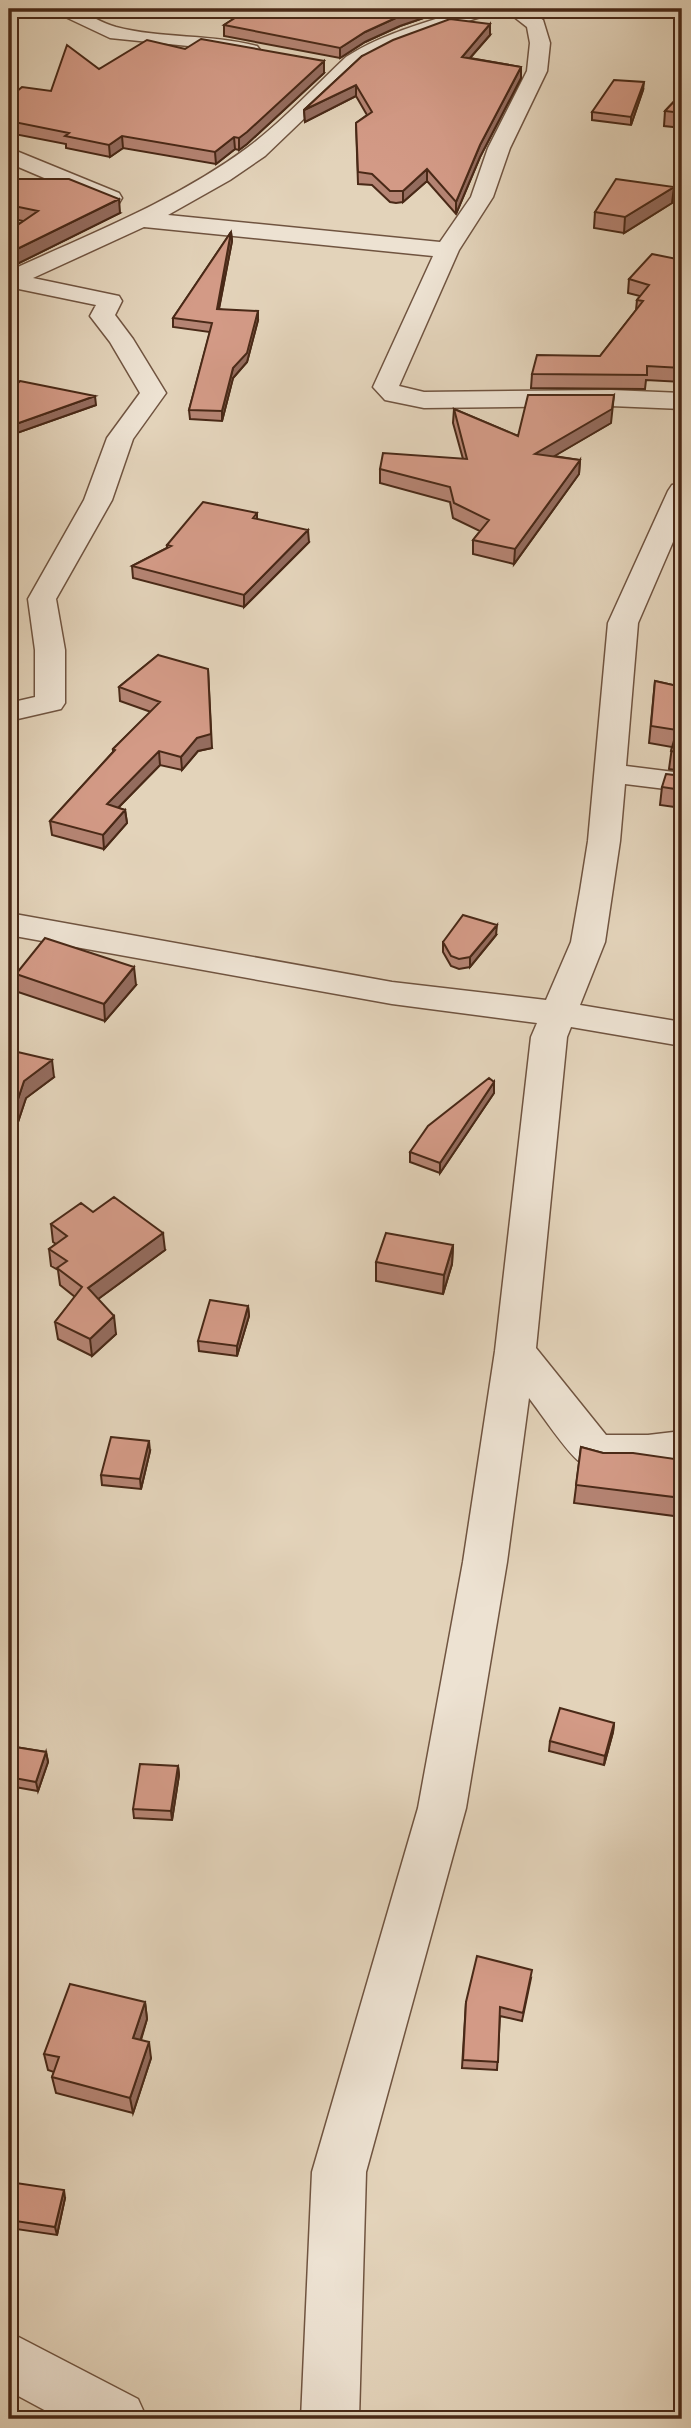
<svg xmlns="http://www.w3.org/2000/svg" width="691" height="2428" viewBox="0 0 691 2428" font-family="'IM FELL English',serif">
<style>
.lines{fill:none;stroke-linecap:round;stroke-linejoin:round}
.minor-casing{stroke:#705440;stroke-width:3}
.minor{fill:#ede2d2;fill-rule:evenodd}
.wall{fill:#b58473;stroke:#492917;stroke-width:2}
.shaded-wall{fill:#946c5e;stroke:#492917;stroke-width:2}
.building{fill:#d39a86;stroke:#492917;stroke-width:2}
</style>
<rect width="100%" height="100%" fill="#e3d3ba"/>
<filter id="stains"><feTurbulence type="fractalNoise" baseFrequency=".00286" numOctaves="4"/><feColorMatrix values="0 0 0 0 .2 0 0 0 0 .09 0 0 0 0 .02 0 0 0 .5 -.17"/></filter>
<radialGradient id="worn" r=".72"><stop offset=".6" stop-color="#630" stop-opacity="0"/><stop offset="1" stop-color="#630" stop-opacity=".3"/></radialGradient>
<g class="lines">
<defs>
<path id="minor" d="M54,9c34,-2 34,10 62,18 46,12 95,7 141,19l3,4 -3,4 -7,2 -32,-7 -108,-11 -53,-25z
M467,9h29l-3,4c-46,15 -92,26 -133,52l-95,91 -35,24 -62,35 272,27 31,-45 17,-49 39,-77 3,-28 -3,-16 -23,-18h23l16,11 7,23 -3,28 -37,77 -17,49 -34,53 -60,136 25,6 187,-2 71,3v16l-71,-3 -187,2 -39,-8 -12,-13 60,-131 -289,-29 -111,51 86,18 3,5 -7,14 18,24 33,54 -33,46 -21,61 -56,99 9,51v53l-4,6 -52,12v-18l26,-6v-47l-7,-51 56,-99 23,-62 33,-45 -30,-51 -20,-26 6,-11 -87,-18v-16c81,-37 166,-70 238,-123 35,-26 67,-61 99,-91 38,-24 79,-34 121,-48z
M9,148l110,45 3,5 -3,5h-16l-94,-40z
M682,483v38l-44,102 -12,143 56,7v18l-57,-7 -5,57 -15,101 -25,63 102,17v24l-111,-19 -4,10 -31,311 70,87h42l34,-4v34c-22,2 -84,11 -102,-3 -13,-9 -40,-50 -51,-64l-22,164 -41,246 -100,364 -7,247h-58l11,-247 106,-364 45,-246 32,-211 36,-314 6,-14 -145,-19 -383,-69v-22l383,69 154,18 25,-58 9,-51 8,-50 20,-218 60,-132 4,-6z
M9,2332l129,67 9,20h-86l-52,-28z"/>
</defs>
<!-- minor casing -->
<use href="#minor" class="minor-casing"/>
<!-- minor -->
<use href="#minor" class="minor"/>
</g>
<!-- wall -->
<path class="wall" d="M249,9h210l-21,4 -38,13 -35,16 -25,16 -116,-22v-11z
M490,35l-20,23 51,9v11l-41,79 -24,57 -29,-33 -24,21 -7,1 -6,-1 -18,-17 -14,-1 -2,-61 11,-8 -11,-19 -51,26 -1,-12 58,-54z
M185,49l139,24 -77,71 -8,6 -4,-1 -19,15 -93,-16 -13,9 -44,-9v-4l-57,-11v-35l42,-7 48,-22z
M643,90l-12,35 -39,-5v-8z
M682,93v35l-18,-2 1,-15z
M9,179l111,34 -111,55v-37l14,-10 -14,-3z
M674,187l-2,16 -48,30 -30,-5 1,-16z
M231,232l1,9 -13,68 39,11 -11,42 -14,16 -11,43 -32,-2 -1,-9 21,-78 -37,-5v-9z
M682,260v122l-36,-2 -1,9 -114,-1 1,-14 68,-18 36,-46 1,-10 3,-4 -12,-3 1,-14z
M9,392l87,13 -79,28 -8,-4z
M454,409l64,27 93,-13 -57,33 26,4 -1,14 -65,90 -41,-10v-14l7,-9 -27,-13 -3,-16 -70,-19v-14l83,-10 -10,-36z
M257,513v6l52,23 -65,65 -111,-29 -1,-12 35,-18v-3z
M158,655l54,93 -14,3 -16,19 -22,-5 -42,43 7,2 2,13 -23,26 -52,-14 -2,-14 63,-69v-3l38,-37 -31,-11 -1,-14z
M655,681l27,6v84l-13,-2 3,-22 -23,-4z
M682,776v32l-22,-3 2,-18z
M496,935l-26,32 -11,2 -8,-3 -8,-14v-10z
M16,974l120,11 -31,36 -87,-29z
M9,1050l45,27 -28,21 -8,24 -9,-10z
M494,1082v11l-54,80 -30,-11v-10z
M93,1212l72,38 -67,49 18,35 -24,22 -34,-17 -3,-17 20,-25 -15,-12 -2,-15 -7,-4 -2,-17 7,-5 -3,-2 -2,-18z
M453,1245l-1,19 -9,30 -67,-13v-19z
M248,1306l1,10 -12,40 -38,-5 -1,-10z
M581,1447l22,6 79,7v57l-108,-14z
M150,1451l-9,38 -39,-4 -1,-10z
M614,1723l-1,9 -9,33 -55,-14 1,-10z
M9,1746l37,6 2,10 -10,29 -29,-5z
M178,1766l1,9 -7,45 -38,-2 -1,-9z
M531,1978l-9,43 -22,-5 -3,54 -35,-2 4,-66z
M145,2002l2,17 -6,21 10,18 -18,55 -77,-20 -4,-16 2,-5 -6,-2 -4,-16z
M9,2182l56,16 -8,37 -48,-7z"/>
<!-- shaded-wall -->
<path class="shaded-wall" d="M421,9h38l-21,4 -38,13 -35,16 -25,16v-10l25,-16 35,-16z
M490,24v11l-28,32v-10z
M324,61v12l-77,71 -8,6v-12z
M521,67v11l-41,79 -24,57v-12l24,-57z
M644,82l-1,8 -12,35v-8z
M356,85v11l-51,26 -1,-12z
M122,136l1,12 -13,9 -1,-12z
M234,137l1,12 -19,15 -1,-12z
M427,169v12l-24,21v-11z
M674,187l-2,16 -48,30 1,-16z
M119,199l1,14 -111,55v-15z
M231,232l1,9 -15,77v-9z
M258,311v9l-11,42 -14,16 -11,43v-10l11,-43z
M614,395l-3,28 -77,45 1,-14z
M95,396l1,9 -79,28 -1,-9z
M580,460l-1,14 -65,90 1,-15z
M308,530l1,12 -65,65v-12z
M208,669l4,79 -14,3 -16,19 -1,-13z
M159,751l1,14 -52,53 -1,-14z
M125,810l2,13 -23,26 -1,-14z
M497,925l-1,10 -26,32v-10z
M134,967l2,18 -31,36 -1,-17z
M52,1060l2,17 -28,21 -8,24 -2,-17 8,-24z
M494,1082v11l-54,80v-10z
M163,1233l2,17 -75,55 -2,-17z
M453,1245l-1,19 -9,30 1,-19z
M248,1306l1,10 -12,40v-10z
M114,1316l2,18 -24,22 -2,-17z
M13,1330l1,10 -5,3v-11z
M149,1441l1,10 -9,38 -1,-10z
M614,1723l-1,9 -9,33 1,-9z
M46,1752l2,10 -10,29 -2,-9z
M178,1766l1,9 -7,45 -1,-9z
M145,2002l2,17 -11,35 -3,-16z
M149,2042l2,16 -18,55 -3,-15z
M64,2190l1,8 -8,37 -2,-8z"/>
<!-- building -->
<path class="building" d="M249,9h172l-21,7 -35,16 -25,16 -116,-23z
M450,19l40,5 -28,33 59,10 -41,78 -24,57 -29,-33 -24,22h-13l-18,-17 -14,-2 -2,-49 16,-11 -16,-27 -52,25 58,-54 31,-16z
M201,39l123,22 -77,71 -8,6 -5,-1 -19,15 -93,-16 -13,9 -44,-9 4,-3 -60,-12v-23l13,-11 29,4 16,-46 32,24 48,-29 38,9z
M614,80l30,2 -13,35 -39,-5z
M682,93v20l-17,-2z
M9,179h60l50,20 -110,54v-22l29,-20 -29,-6z
M616,179l58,8 -49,30 -30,-5z
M231,232l-14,77 41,2 -11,42 -14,15 -11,43 -33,-1 23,-87 -39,-5z
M652,254l30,6v108l-35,-2v9l-115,-1 5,-19 63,1 43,-55 -6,-1 12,-15 -20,-6z
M20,381l75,15 -79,28 -7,-4v-28z
M528,395h86l-2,14 -77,45 45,6 -65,89 -42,-9 16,-20 -35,-17 -4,-16 -70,-18 3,-16 84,6 -13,-50 64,27z
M203,502l54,11 -4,5 55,12 -64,65 -112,-29 39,-20 -4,-1z
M158,655l50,14 3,65 -14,4 -16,19 -22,-6 -52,53 18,6 -22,25 -53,-14 65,-71 -2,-1 47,-47 -41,-15z
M655,681l27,6v66l-11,-2 6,-21 -26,-4z
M666,774l16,2v14l-20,-3z
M463,915l34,10 -27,32 -11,2 -8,-3 -8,-14z
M45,938l89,29 -30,37 -88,-30z
M9,1050l43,10 -28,21 -8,24 -7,-8z
M489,1078l5,4 -54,81 -30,-11 18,-26z
M114,1197l49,36 -75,55 26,28 -24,23 -35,-17 27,-35 -25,-19 10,-7 -18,-12 18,-13 -16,-12 30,-21 12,9z
M386,1233l67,12 -9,30 -68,-13z
M210,1300l38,6 -11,40 -39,-5z
M111,1437l38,4 -9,38 -39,-4z
M581,1447l22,6h30l49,7v38l-106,-13z
M560,1708l54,15 -9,33 -55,-15z
M9,1746l37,6 -10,30 -27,-5z
M140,1764l38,2 -7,45 -38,-2z
M477,1956l55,14 -9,43 -23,-6 -2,55 -35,-2 3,-58z
M70,1984l75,18 -12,36 16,4 -19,56 -78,-21 7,-20 -15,-3z
M9,2182l55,8 -9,37 -46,-7z"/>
<!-- margin -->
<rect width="691" height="2428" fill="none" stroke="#e3d3ba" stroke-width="35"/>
<rect x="10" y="10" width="670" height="2407" fill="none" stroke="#492917" stroke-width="3.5"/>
<rect x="18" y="18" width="656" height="2393" fill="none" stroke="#492917" stroke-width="2"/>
<rect width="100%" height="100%" filter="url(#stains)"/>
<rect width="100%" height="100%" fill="url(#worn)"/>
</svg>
